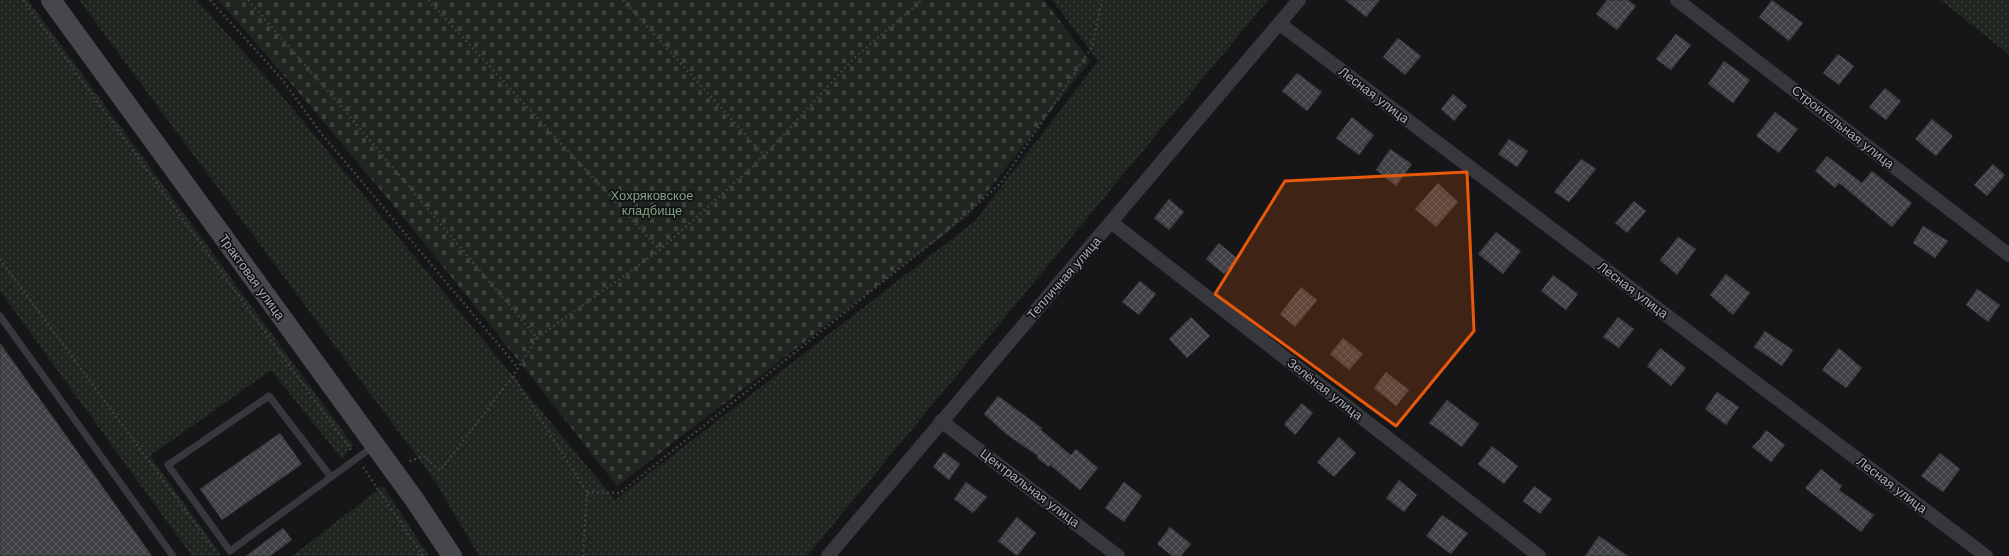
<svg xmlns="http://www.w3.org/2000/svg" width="2009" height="556" viewBox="0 0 2009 556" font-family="'Work Sans',sans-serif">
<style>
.grass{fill:url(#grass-dots)}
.cemetery{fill:url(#cemetery-stones)}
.building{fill:url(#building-cross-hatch);stroke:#303034}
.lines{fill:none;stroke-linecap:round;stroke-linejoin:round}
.path{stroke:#3d3f44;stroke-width:2.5;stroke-dasharray:2 3;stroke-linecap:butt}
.lane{stroke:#37383d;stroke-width:7}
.street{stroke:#37383d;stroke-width:14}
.secondary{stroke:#45474d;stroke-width:20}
.marked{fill:#e8590c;fill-opacity:0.2;stroke:#e8590c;stroke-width:3;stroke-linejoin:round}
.labels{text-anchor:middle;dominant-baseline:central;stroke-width:3.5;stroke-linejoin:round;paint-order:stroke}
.street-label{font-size:13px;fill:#a8adb8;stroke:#111113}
.park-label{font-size:13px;fill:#7fa381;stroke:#111113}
</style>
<defs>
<pattern id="grass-dots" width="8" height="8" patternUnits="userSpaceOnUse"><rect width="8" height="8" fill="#1e261f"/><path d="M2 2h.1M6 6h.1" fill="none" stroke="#3c433d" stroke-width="1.8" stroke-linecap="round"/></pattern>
<pattern id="cemetery-stones" width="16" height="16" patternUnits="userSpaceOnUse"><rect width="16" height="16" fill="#1e261f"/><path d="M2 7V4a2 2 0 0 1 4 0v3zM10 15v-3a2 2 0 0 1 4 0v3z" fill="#3c433d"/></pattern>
<pattern id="building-cross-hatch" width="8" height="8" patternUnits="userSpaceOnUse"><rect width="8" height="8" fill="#404145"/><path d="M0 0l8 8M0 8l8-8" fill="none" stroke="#595a5e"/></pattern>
</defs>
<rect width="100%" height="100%" fill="#161618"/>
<!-- grass -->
<path class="grass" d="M0,0h28l325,445 -11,14 -71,-89 -121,86 72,100h-30l-192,-265z
M79,0h118l76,85 342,415 360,-279 123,-160 -46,-61h216l-461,556h-328l-44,-75z
M1941,0h68v55z
M383,486l46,70h-137z"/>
<!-- cemetery -->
<path class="cemetery" d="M218,0h826l46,61 -122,155 -351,270c-129,-165 -260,-330 -399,-486z"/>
<!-- building -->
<path class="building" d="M1345,0h35l-14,17z
M1607,0h21l8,6 -19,24 -21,-16z
M1772,0l31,23 -14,18 -30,-24z
M1676,34l15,11 -20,25 -15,-11z
M1398,38l23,18 -16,19 -22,-18z
M1838,54l16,12 -15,19 -16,-12z
M1724,61l26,19 -17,23 -25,-19z
M1297,73l25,19 -15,19 -25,-20z
M1885,88l16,13 -15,19 -17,-13z
M1453,94l14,12 -13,15 -13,-12z
M1775,112l23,17 -19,24 -23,-17z
M1352,117l22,18 -15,20 -23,-17z
M1932,119l21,17 -17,20 -21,-17z
M1509,139l19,12 -11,16 -19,-13z
M1390,149l22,15 -16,22 -20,-16z
M1827,156l35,27 10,-12 40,32 -20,24 -53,-44 -4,5 -20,-17z
M1581,159l15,10 -27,33 -15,-10z
M1993,164l12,11 -18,21 -13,-11z
M1438,183l20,19 -22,25 -21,-18z
M1169,199l15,13 -15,18 -15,-12z
M1634,201l12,10 -19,22 -12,-10z
M1923,226l25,15 -13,17 -22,-15z
M1496,232l25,19 -18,23 -25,-20z
M1678,237l18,12 -19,26 -17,-15z
M1219,243l19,16 -14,15 -18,-15z
M1726,274l24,19 -17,22 -23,-20z
M1553,275l25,19 -12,16 -25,-19z
M1140,281l16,13 -17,21 -17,-13z
M1301,287l16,13 -22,27 -15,-13z
M1977,289l23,16 -12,17 -22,-17z
M1191,317l19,19 -23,22 -18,-19z
M1618,317l16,12 -15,19 -16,-11z
M1765,331l28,19 -11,16 -28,-19z
M1343,338l20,16 -14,16 -19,-16z
M0,343l152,213h-152z
M1660,348l26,20 -15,18 -24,-20z
M1839,348l23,20 -16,20 -24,-18z
M1386,372l23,18 -13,16 -22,-18z
M1717,392l22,15 -13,18 -21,-16z
M998,396l44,32 -1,2 30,25 5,-6 22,19 -18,22 -30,-25 -1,2 -12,-9 1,-2 -32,-22 -22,-20z
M1447,400l32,24 -17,23 -33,-24z
M1302,403l11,10 -18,22 -11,-11z
M1766,430l19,15 -14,17 -19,-15 8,-8z
M280,433l22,31 -80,56 -22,-31z
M1339,437l17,16 -22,24 -17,-15z
M1492,446l26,20 -14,18 -26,-20z
M944,452l16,12 -11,16 -16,-13z
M1940,453l20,16 -17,23 -22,-16z
M1821,469l21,17 -3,4 35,25 -13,17 -56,-44z
M1399,480l18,15 -13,17 -18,-14z
M966,482l21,15 -14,16 -19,-14z
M1124,482l18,14 -18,26 -19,-14z
M1534,486l18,13 -12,15 -17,-13z
M1442,515l26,18 -17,21 -25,-18z
M1017,517l19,16 -19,23 -19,-15z
M1170,527l21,17 -10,12h-9l-15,-12z
M283,528l9,12 -22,16h-24z
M1599,536l29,20h-43z"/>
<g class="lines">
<!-- path -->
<path class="path" d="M23,0l328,450
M210,0l71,78 40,55 197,235
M248,0l92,105 197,233 -24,38 -73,95 -16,-15 -17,6
M428,0l232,250
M623,0l141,155
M0,259l216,293
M537,338l123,-88 104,-94 89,-97 69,-59
M513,376l74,116 -4,64
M363,467l60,89
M587,492l33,1 326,-262 55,-48 91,-136 10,-47"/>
<!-- lane -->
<path class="lane" d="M0,316l173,240
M331,477l-62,-81 -101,69 62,86 145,-106"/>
<!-- street -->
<path class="street" d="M1677,0l332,255
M1280,24l706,532
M1111,222l428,334
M941,421l177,135
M828,556l471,-556"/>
<!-- secondary -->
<path class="secondary" d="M51,0l363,499 38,57"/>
</g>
<!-- marked area -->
<path class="marked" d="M1467,172l7,159 -78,95 -181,-132 70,-113z"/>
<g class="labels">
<!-- street labels -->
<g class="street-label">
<text transform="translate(1374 95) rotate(37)">Лесная улица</text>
<text transform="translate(1843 127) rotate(38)">Строительная улица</text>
<text transform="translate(252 277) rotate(54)">Трактовая улица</text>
<text transform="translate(1064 278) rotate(-49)">Тепличная улица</text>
<text transform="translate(1633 290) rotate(37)">Лесная улица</text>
<text transform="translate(1325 389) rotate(38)">Зелёная улица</text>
<text transform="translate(1892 485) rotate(37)">Лесная улица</text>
<text transform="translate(1030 488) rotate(37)">Центральная улица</text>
</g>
<!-- park labels -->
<g class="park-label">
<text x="652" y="195">Хохряковское<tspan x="652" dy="15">кладбище</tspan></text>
</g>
</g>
</svg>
